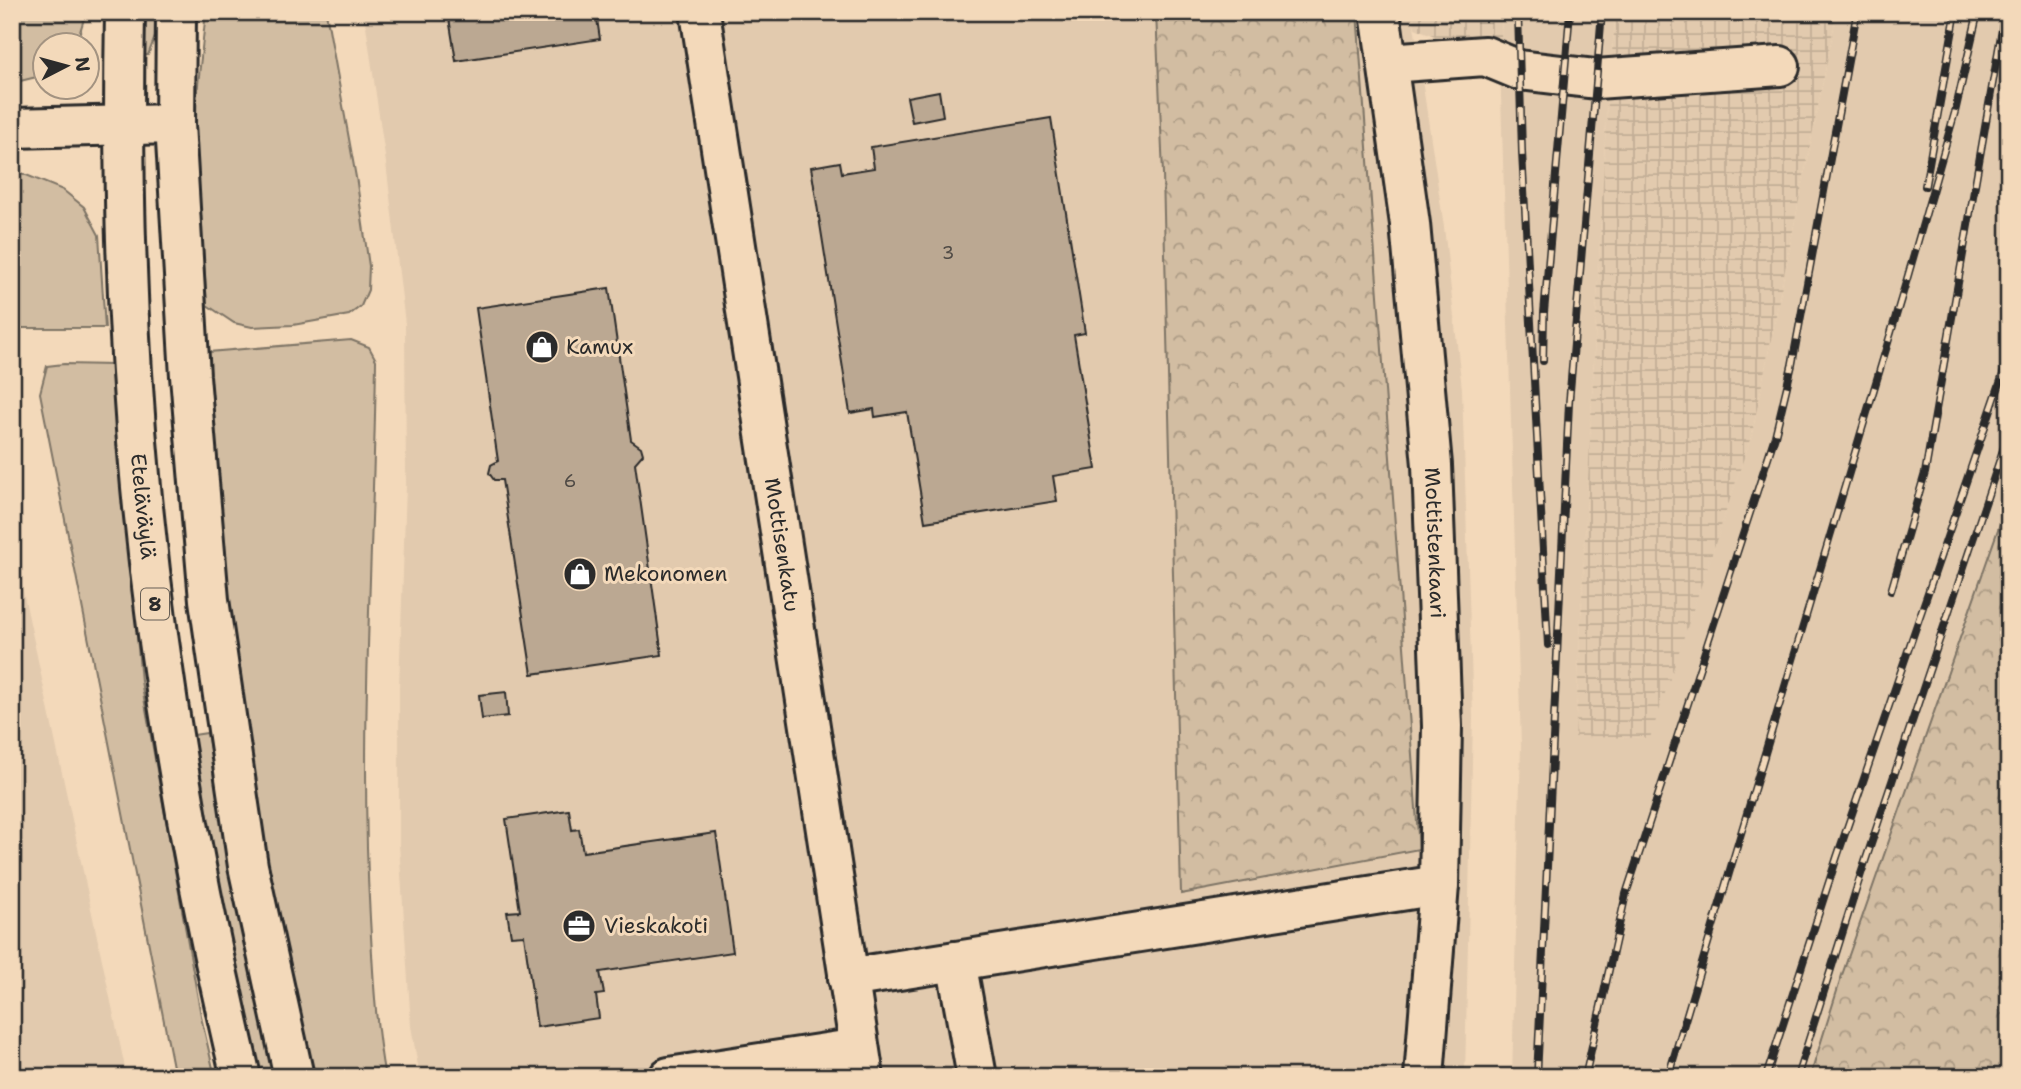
<svg xmlns="http://www.w3.org/2000/svg" width="2021" height="1089" viewBox="0 0 2021 1089" font-family="'Shantell Sans',sans-serif">
<style>
.built{fill:#e2caae}
.industrial{fill:url(#industrial-grid)}
.grass{fill:#d2bda2;stroke:#7e7466;stroke-width:2}
.forest{fill:url(#forest-crowns);stroke:#7e7466;stroke-width:2}
.building{fill:#bba892;stroke:#2b2b2b;stroke-width:2}
.lines{fill:none;stroke-linecap:round;stroke-linejoin:round}
.minor-casing{stroke:#2b2b2b;stroke-width:44}
.highway-casing{stroke:#2b2b2b;stroke-width:44}
.minor{stroke:#f3d9ba;stroke-width:38}
.highway{stroke:#f3d9ba;stroke-width:38}
.rail-casing{stroke:#2b2b2b;stroke-width:8}
.rail{stroke:#f3d9ba;stroke-width:5;stroke-dasharray:16;stroke-linecap:butt}
.labels{text-anchor:middle;dominant-baseline:central;stroke-width:6;stroke-linejoin:round;paint-order:stroke}
.number-label{font-size:18px;fill:#4f4a45}
.shield{fill:#f3d9ba;stroke:#675f56;stroke-width:2}
.shield-label{font-size:19px;font-weight:bold;fill:#2b2b2b}
.poi-label{font-size:21px;fill:#2b2b2b;stroke:#f3d9ba;text-anchor:start}
.street-label{font-size:21px;fill:#2b2b2b;stroke:#f3d9ba}
</style>
<defs>
<pattern id="industrial-grid" width="8" height="8" patternUnits="userSpaceOnUse" patternTransform="scale(1.75)"><rect width="8" height="8" fill="#e2caae"/><path d="M0 4h8M4 0v8" fill="none" stroke="#c2ae96"/></pattern>
<pattern id="forest-crowns" width="20" height="18" patternUnits="userSpaceOnUse" patternTransform="scale(1.75)"><rect width="20" height="18" fill="#d2bda2"/><path d="M2 6a3 3 0 1 1 6 0M12 15a3 3 0 1 1 6 0" fill="none" stroke="#ab9a84"/></pattern>
</defs>
<rect width="100%" height="100%" fill="#f3d9ba"/>
<filter id="ink" filterUnits="userSpaceOnUse"><feTurbulence type="fractalNoise" baseFrequency=".0143" numOctaves="2"/><feDisplacementMap in="SourceGraphic" scale="14" xChannelSelector="R" yChannelSelector="G"/><feConvolveMatrix kernelMatrix="1 2 1 2 8 2 1 2 1" color-interpolation-filters="sRGB"/></filter>
<g filter="url(#ink)">
<!-- built -->
<path class="built" d="M364,12h1048l32,215 18,162 11,328 -8,360h-1045l-9,-51 -12,-182v-156l7,-203 -1,-161 -19,-161z
M1502,12h114l-9,89 -32,635 74,2 103,-304 85,-422h172v486l-167,477 -32,102h-298l9,-331 -21,-683z
M12,540l15,69 100,468h-115z"/>
<!-- industrial -->
<path class="industrial" d="M1412,12h90l-2,51 -85,-35z
M1616,12h221l-85,422 -102,304 -75,-1 32,-636z"/>
<!-- grass -->
<path class="grass" d="M12,12h74l-10,33 -30,1 -1,29 -33,8z
M141,12h18l-1,17 -10,26 -4,1 -2,-2z
M206,12h120l31,171 12,83 -1,24 -7,16 -12,9 -56,10 -41,2 -18,-4 -27,-18 -13,-184z
M12,172h7l44,18 21,17 15,28 6,93h-93z
M351,340l18,7 7,13c-2,186 -17,372 -6,558 3,53 5,106 15,159h-71l-51,-239 -31,-216 -21,-204 -2,-66z
M64,364l49,1 28,316 61,340 13,56h-40l-135,-684 7,-27z
M207,733l26,140 45,204h-23l-68,-341z"/>
<!-- forest -->
<path class="forest" d="M1156,12h201l62,837 -238,45 -18,-720z
M2009,498v579h-199l32,-102z"/>
<!-- building -->
<path class="building" d="M448,12h148l4,27 -144,22z
M939,91l4,25 -31,6 -5,-25z
M1051,118l34,215 -11,2 22,134 -43,7 4,25 -132,21 -18,-110 -32,5 -1,-8 -24,4 -39,-246 29,-5 2,11 32,-5 -3,-21z
M609,288l22,152 10,7 2,7 -8,9 27,192 -130,19 -30,-194h-8l-5,-7 2,-8 7,-4 -22,-153z
M506,692l2,24 -26,3 -3,-24z
M569,810l3,20 7,-1 4,23 133,-19 17,119 -133,20 4,22 -8,1 3,23 -62,9 -13,-92 -13,1 -4,-24 13,-1 -14,-92z"/>
<g class="lines">
<defs>
<g id="minor">
<path id="s1" d="M700,12l164,1065"/>
<path id="s2" d="M1380,12l30,212 22,241 10,261 -3,159 -15,192"/>
<path d="M1388,63l97,-7 34,14 77,9 184,-13"/>
<path d="M12,128l163,-4"/>
<path d="M956,961l21,116"/>
<path d="M848,978l591,-93"/>
<path d="M669,1077l190,-29"/>
</g>
<g id="highway">
<path id="s3" d="M125,12c-3,158 1,318 16,475 19,198 54,396 100,590"/>
<path d="M176,12l-1,112 15,252 19,224 39,266 46,211"/>
</g>
</defs>
<!-- minor casing -->
<use href="#minor" class="minor-casing"/>
<!-- highway casing -->
<use href="#highway" class="highway-casing"/>
<!-- minor -->
<use href="#minor" class="minor"/>
<!-- highway -->
<use href="#highway" class="highway"/>
<defs>
<path id="rail" d="M1518,12l4,140 26,493
M1925,186l31,-174
M1543,361l1,-48 26,-301
M1891,591l34,-118 80,-461
M1537,1077l32,-674 33,-391
M1585,1077l41,-183 149,-458 17,-71 65,-353
M1668,1077l239,-798 48,-167 23,-100
M1766,1077l71,-220 172,-500
M1797,1077l64,-203 148,-442"/>
</defs>
<!-- rail casing -->
<use href="#rail" class="rail-casing"/>
<!-- rail -->
<use href="#rail" class="rail"/>
</g>
</g>
<!-- icons -->
<defs>
<symbol id="shop-disc" viewBox="-11 -11 22 22"><circle r="9.5" fill="#2b2b2b" stroke="#f3d9ba"/><path d="M-5-2.5h2.3a2.7 3.5 0 0 1 5.4 0H5L5.5 6h-11ZM-1.5-2.5h3a1.5 2.3 0 0 0-3 0Z" fill="#fff"/></symbol>
<symbol id="office-disc" viewBox="-11 -11 22 22"><circle r="9.5" fill="#2b2b2b" stroke="#f3d9ba"/><path d="M-6-3h4V-5.5h4V-3h4V5H-6ZM-1-4.5V-3h2v-1.5ZM-6 0V1H6V0Z" fill="#fff"/></symbol>
</defs>
<g fill-rule="evenodd">
<use href="#shop-disc" x="523" y="328" width="38" height="38"/>
<use href="#shop-disc" x="561" y="555" width="38" height="38"/>
<use href="#office-disc" x="560" y="907" width="38" height="38"/>
</g>
<g class="labels">
<!-- number labels -->
<g class="number-label">
<text x="948" y="253">3</text>
<text x="570" y="481">6</text>
</g>
<!-- shield labels -->
<rect class="shield" x="141" y="588.5" width="28" height="31" rx="5"/>
<g class="shield-label">
<text x="155" y="604">8</text>
</g>
<!-- poi labels -->
<g class="poi-label">
<text x="566" y="347">Kamux</text>
<text x="604" y="574">Mekonomen</text>
<text x="604" y="926">Vieskakoti</text>
</g>
<!-- street labels -->
<g class="street-label">
<text stroke="none"><textPath href="#s3" startOffset="495">Eteläväylä</textPath></text>
<text stroke="none"><textPath href="#s2" startOffset="534">Mottistenkaari</textPath></text>
<text stroke="none"><textPath href="#s1" startOffset="539">Mottisenkatu</textPath></text>
</g>
</g>
<!-- margin -->
<rect width="2021" height="1089" fill="none" stroke="#f3d9ba" stroke-width="42"/>
<rect x="21" y="21" width="1979" height="1047" fill="none" stroke="#2b2b2b" stroke-width="2.5" filter="url(#ink)"/>
<!-- north arrow -->
<g transform="translate(66 66) rotate(84)"><circle r="33" fill="#f3d9ba" stroke="#a39381" stroke-width="2"/>
<path d="M0-5L12 26L0 18L-12 26Z" fill="#2b2b2b"/>
<text y="-10" font-size="19" font-weight="bold" text-anchor="middle" fill="#2b2b2b">N</text>
</g>
</svg>
